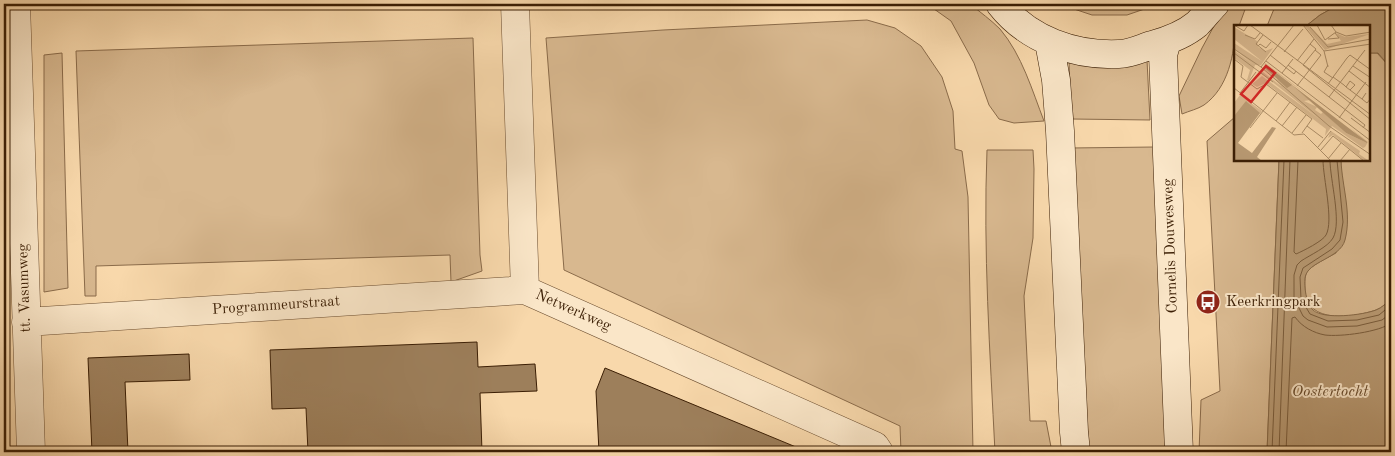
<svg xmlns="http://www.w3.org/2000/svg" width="1395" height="456" viewBox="0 0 1395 456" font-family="'Old Standard TT',serif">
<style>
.green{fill:#d8b88f;stroke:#8a6b4a}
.water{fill:#b89972;stroke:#866846}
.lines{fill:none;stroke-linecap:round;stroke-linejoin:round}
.shore{stroke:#7a5c3b;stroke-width:1}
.building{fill:#9d7f5b;stroke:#3b1e04}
.street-casing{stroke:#6a4c2e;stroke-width:29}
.secondary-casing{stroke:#3b1e04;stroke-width:29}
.street{stroke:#fae6c8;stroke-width:28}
.secondary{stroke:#fae6c8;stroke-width:28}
.labels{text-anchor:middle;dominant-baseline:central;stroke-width:4;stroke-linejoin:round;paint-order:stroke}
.street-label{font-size:15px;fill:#3b1e04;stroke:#fae6c8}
.poi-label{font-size:15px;fill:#3b1e04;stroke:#fae6c8;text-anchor:start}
.water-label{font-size:16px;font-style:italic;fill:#67492a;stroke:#fae6c8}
.inset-road{fill:none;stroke:#ac8e68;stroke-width:1}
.view{fill:#d62828;fill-opacity:0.15;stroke:#d62828;stroke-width:2.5}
.inset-edge{fill:none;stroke:#3b1e04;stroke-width:2.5}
</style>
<rect width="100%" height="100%" fill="#f8d8ab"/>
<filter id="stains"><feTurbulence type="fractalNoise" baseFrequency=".004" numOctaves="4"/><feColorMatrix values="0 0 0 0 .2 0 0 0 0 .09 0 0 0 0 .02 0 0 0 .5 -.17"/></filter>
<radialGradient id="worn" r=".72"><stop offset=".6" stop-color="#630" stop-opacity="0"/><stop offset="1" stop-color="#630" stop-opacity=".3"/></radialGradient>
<!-- green -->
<path class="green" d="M927,4h43c10,8 21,16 30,25 22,26 32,61 44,92l-30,2 -15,-4 -10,-14 -15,-42 -23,-42z
M1059,4h100l-32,11h-35z
M1226,4h21l-8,22h-4c0,28 -7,62 -31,79 -6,4 -15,6 -22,9l-3,-18 23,-48z
M1276,4h64l-20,11 -14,11h-39z
M867,20l28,8 26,18 21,31 11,34 2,38 7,2 6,46 5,255h-72l-1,-26 -336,-156 -18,-232 117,-8z
M473,38l7,217 2,16 -31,11 -1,-27 -354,11v30h-11l-9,-245z
M62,53l6,235 -24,4v-237z
M1369,53h8l12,13 2,7v226c-4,4 -9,9 -15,11 -23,8 -69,14 -71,-19 0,-6 -1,-14 2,-19 3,-6 22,-15 29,-19l5,-93h28z
M1069,60h78l3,60 -79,-1z
M1235,117v43h44l-12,292h-68l2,-52 19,-9 -13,-250z
M1154,147l12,286 -2,19h-75l-19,-304z
M987,150h46l1,19 -1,69 -9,58 6,125h16l6,31h-57c-5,-100 -12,-201 -8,-302z"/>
<!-- water -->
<path class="water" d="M1340,4h51v69l-2,-7 -11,-13h-9v-27h-63l14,-11z
M1279,160h62c1,27 11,53 4,80 -5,19 -38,21 -40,38 -1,8 1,26 8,32 11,10 50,5 63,0 6,-2 11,-8 15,-11v153h-124z"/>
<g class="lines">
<!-- shore -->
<path class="shore" d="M1298,160l-4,92 2,2c7,-3 27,-13 30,-19 8,-14 -3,-57 -3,-75
M1330,160c0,20 12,62 3,78 -5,9 -23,17 -32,23l-4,4 -3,10v23l9,18 5,4 19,7 30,-1 25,-6 9,-7
M1337,160l6,62 -3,18 -8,9 -29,19 -3,9 1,22 9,15 18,7 29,-1 22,-5 12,-10
M1272,452l12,-292
M1279,452l11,-292
M1286,452l6,-134 3,-1c7,10 19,16 30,18 15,2 55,-3 66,-12"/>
</g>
<!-- building -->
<path class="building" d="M477,342l1,25 57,-3 2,27 -57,2 2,59h-174l-2,-44 -34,1 -2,-59z
M189,354l1,26 -65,2 3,70h-36l-4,-94z
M605,368l203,84h-209l-3,-61z"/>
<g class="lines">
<defs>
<path id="street" d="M16,4l15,448
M515,4l10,286 350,156 4,6
M26,322l499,-32"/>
<path id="secondary" d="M1000,4c28,36 75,52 119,50 11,0 23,-6 33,-9 15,-4 33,-11 45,-21 6,-6 12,-14 18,-20
M1167,41l-4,14 16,397
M1049,42l7,38 4,51 14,301 2,20"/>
</defs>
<!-- street casing -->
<use href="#street" class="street-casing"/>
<!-- secondary casing -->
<use href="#secondary" class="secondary-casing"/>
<!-- street -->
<use href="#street" class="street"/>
<!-- secondary -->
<use href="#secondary" class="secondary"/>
</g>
<!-- icons -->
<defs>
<symbol id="bus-disc" viewBox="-11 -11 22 22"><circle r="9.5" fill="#8f2418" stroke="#fae6c8"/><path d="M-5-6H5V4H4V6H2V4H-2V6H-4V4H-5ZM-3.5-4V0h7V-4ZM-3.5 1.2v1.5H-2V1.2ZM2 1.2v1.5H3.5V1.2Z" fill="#fff"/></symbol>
</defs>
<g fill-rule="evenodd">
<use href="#bus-disc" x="1194" y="288" width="28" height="28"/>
</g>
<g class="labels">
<!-- street labels -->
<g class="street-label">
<text transform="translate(1171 246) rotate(-92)">Cornelis Douwesweg</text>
<text transform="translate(25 288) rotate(-92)">tt. Vasumweg</text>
<text transform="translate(276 306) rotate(-4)">Programmeurstraat</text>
<text transform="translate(573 311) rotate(24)">Netwerkweg</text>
</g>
<!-- poi labels -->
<g class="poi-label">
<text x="1226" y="302">Keerkringpark</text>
</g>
<!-- water labels -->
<g class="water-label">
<text x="1330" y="392">Oostertocht</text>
</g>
</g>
<!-- overview -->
<g transform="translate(1234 25)">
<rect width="136" height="136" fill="#f8d8ab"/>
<path d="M70,0h4l21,23 -20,-23 18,19 14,-3 -5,-8 9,4 25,-3 -45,16zM0,2l23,14 1,6 7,4 8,-3 -12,17h-6l-6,16 -5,-3 3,2 3,-10 -16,-12v-8l20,15 -20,-16v-6l29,19 -29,-23zM31,38l55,41 -54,-39 -1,2 11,12 16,6 18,15 -6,1 13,6 -2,3 6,4 2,-2 23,21 21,10 -18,-16 19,15 -3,5 -2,1 -31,-22 -7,10 1,-7 -60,-46 -9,4 -5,-3 10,-8 60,45 -61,-48 2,-1 64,50 -45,-35 -18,-19zM6,70l22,16 -2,3 -13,-12 -13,14v-13zM97,106l29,20 -1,3 10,7h-4l-32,-26 -5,3z" fill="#d8b88f"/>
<path d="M32,40l101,77v1l-21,-10 -54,-48 -5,3 -22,-20zM12,76l14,12 -22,30 14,10 20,-26 4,1 -19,29 5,4h-28v-45z" fill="#b89972"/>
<path class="inset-road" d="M0,0l10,6 4,-6M16,0l121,90M69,0l21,26M83,0l8,15 11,-8M97,0l5,7 10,4 25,-4M76,2l18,20 43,-8M11,10l10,4 5,-6M29,10l-7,9 10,8M94,14l11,-1 -4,-5M24,21l2,-2 6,4 5,-6M0,24l27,18 68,59 42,29M90,26l47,-7M90,26l4,16M50,27l19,-23M0,28l39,29M36,30l24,19 2,-3M113,33l3,-3 21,15M0,34l9,7 -2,11 16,12 9,-5 46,35 -10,14M32,36l105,80M63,36l17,-22M54,40l77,60 -2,3M69,40l68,55M69,40l13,-16 -6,-5M94,40l-4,7 9,6M119,41l18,12M27,42l33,-42M115,46l22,17M48,48l11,-14M99,52l11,8 2,2 4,3 5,-5 -5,-4 -4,6M94,59l19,-26M63,61l24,-31 -6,-5M0,63l60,47 10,-1 27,27M116,65l12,9M6,68l16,-21M132,68l-4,6 5,4 4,-5M8,69l16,-20M95,72l36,-47M105,93l27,-36M117,93l20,15M42,96l14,-19M48,101l15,-19M73,101l16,12M16,103l27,-35M58,108l14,-18M84,122l13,-16M87,125l12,-14 31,25M94,134l13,-16M106,136l10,-12"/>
<path class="view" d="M32,41l9,7 -24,29 -10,-8z"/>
<rect width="136" height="136" class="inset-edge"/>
</g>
<!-- margin -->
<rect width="1395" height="456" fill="none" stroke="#f8d8ab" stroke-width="20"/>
<rect x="5" y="5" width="1385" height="446" fill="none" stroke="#3b1e04" stroke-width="2.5"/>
<rect x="10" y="10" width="1375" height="436" fill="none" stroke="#3b1e04"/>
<rect width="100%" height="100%" filter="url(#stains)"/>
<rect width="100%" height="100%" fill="url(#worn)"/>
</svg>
